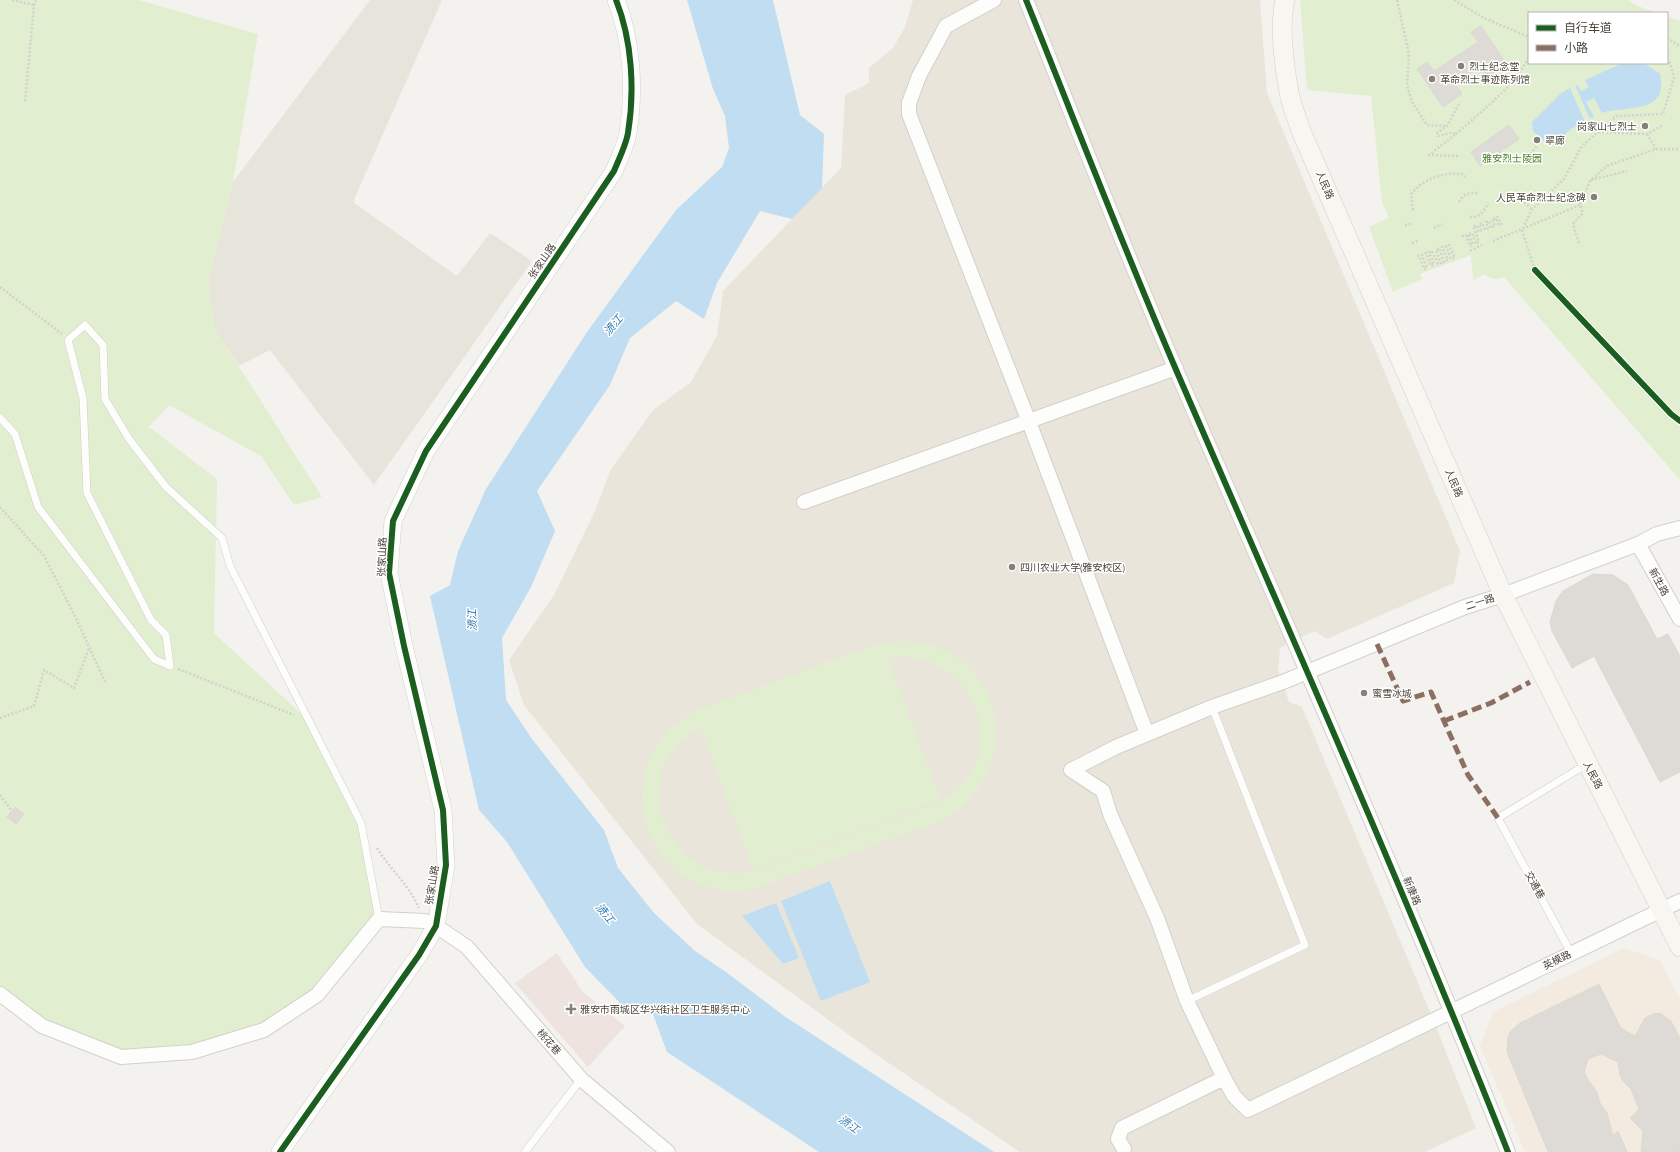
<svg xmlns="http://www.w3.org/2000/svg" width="1680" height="1152" viewBox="0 0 1680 1152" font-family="'PT Sans Narrow','Noto Sans SC',sans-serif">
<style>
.residential{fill:#e7e4dc}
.commercial{fill:#f3ebdf}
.education{fill:#eae5da}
.medical{fill:#eee3df}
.green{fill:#e1eecf;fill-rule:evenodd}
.water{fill:#c0ddf1}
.building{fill:#dedbd6;stroke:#dcd9d4}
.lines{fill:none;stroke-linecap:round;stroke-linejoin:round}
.service-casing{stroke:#d2d0cb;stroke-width:8}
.minor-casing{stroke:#d2d0cb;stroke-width:16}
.tertiary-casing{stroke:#d2d0cb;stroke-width:18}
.secondary-casing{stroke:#d3cfc5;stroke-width:20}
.path{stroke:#d3d2cc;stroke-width:2.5;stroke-dasharray:2 2;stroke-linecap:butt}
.service{stroke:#fdfdfc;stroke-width:7}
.minor{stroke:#fdfdfc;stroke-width:14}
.tertiary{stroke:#fdfdfc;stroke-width:17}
.secondary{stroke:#f7f6f1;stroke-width:19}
.quiet{stroke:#8d6e63;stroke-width:5;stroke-dasharray:10 5;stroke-linecap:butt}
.cycleway-casing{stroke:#fff;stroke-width:8}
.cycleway{stroke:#1b5e20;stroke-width:6}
.poi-dot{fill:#868178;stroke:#fff;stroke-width:1.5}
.labels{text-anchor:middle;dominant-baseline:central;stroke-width:3;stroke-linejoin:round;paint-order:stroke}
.poi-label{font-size:10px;fill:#4b4439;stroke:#fff;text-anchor:start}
.park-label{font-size:10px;fill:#4a7f2a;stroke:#fff}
.street-label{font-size:10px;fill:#4b4439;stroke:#fff}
.water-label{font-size:11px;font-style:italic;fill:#2e7ab2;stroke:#fff}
</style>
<rect width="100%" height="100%" fill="#f4f2ee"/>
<!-- residential -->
<path class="residential" d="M370,0h72l-89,202 104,74 33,-43 42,28 -158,224 -104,-135 -31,16 -24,-37 -7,-44 25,-103z"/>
<!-- commercial -->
<path class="commercial" d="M1624,948l36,12 20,39v153h-155l-45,-106 13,-34z"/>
<!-- education -->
<path class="education" d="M913,0h347l7,93 193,458 -6,32 -127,56 -12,-8 -21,9 -14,8 -2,22 11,32 13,5 131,312 43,109 -51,24h-405l-146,-99 -177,-129 -173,-219 -15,-45 45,-65 40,-82 17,-44 42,-59 38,-28 26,-46 6,-45 118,-123 4,-73 24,-12v-15l24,-20 12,-21z"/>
<!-- medical -->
<path class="medical" d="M557,953l26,39 42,34 -37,41 -73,-84z"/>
<!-- green -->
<path class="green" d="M0,0h139l119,34 -25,148 -25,103 7,44 107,168 -28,8 -33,-49 -92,-51 -20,22 68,52 -3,154 96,89 51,101 18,96 -62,76 -53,35 -72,22 -71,5 -79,-31 -42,-32z
M1300,0h328l10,6 19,7h-128v50h138v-47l13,5v459l-176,-203c-7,3 -13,3 -19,-3l-12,6 -2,-25 -51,19 2,5 -29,13 -24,-65 20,-9 -7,-16 -11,-106 -64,-6z
M903,641c17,1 32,4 47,12 66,38 58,130 -5,166l-191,70c-114,21 -158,-137 -51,-181l174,-64zM904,656c84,8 106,114 29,149l-181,67c-90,15 -129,-105 -51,-144l52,142 187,-70 -52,-142z"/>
<!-- water -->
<path class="water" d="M687,0h86l27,115 24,19 -2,54 -30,31 -32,-8 -43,72 -13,36 -28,-18 -46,37 -20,47 -73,106 18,40 -24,56 -29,51 4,62 26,39 72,91 14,38 36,45 41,38 31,21 58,44 210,136h-175l-152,-100 -16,-43 -29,-4 -37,-38 -78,-125 -28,-32 -49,-214 20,-11 8,-34 28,-62 101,-157 89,-122 46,-43 7,-19 -4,-32 -12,-27z
M1623,63h21l16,11c9,41 -33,31 -58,39l-8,-15 -8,4 8,15 -4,2 -15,-34h2l4,6 8,-4 -4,-7z
M1570,88l15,34 -14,7 -18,16 -3,1 -17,-15 -1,-9 28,-28z
M830,881l40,101 -49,19 -40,-100z
M776,903l23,55 -16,6 -41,-48z"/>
<!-- building -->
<path class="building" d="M1481,26l27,40 -7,2 -14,10 -7,-11 -25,16 7,11 -19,13 -26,-38 10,-7 7,9 44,-29 -7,-10z
M1509,125l10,14 -39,27 -9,-14z
M1593,574l20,1 15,10 29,54 11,-5 12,22v116l-20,10 -66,-126 -22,12 -20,-37 -2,-9 6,-21 7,-10z
M15,807l9,7 -8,10 -9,-7z
M1599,984l22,44 14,8 10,-18 8,-4 7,-1 11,8 9,17v114h-39l2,-21 -13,-13 9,-9 -8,-20 -8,-8 -3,-6 -2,-13 -17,-8 -13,5 -4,13 5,9 8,11 3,11 7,10 6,23 5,-5 9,21h-79l-41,-100 1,-16 3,-5 9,-8z"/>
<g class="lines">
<defs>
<path id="service" d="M0,418l15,16 23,73 116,152 16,7 -4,-31 -15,-15 -64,-127 -4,-95 -15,-58 17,-15 18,20 2,54 24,40 37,48 56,51 8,28 131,257 18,96
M1571,953l-73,-135 89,-54
M1187,1001l118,-56 -93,-238
M525,1152l56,-73"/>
<path id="minor" d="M994,0l-48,26 -27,50 -10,27v11l120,308 118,312
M1026,0c50,124 98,249 151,372 112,259 227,517 331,780
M804,502l372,-134
M1638,544l42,75
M0,994l42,32 79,31 71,-5 72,-22 53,-35 62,-76 46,2 11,5 31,21 114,132 87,73
M1224,1078l-37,-77 -30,-83 -47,-104 -7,-23 -32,-21 45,-23 96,-40 71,-25 182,-75 38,-12 135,-51 19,-10 23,-6
M1124,1149l-6,-10 4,-11 102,-50 10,18 14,14 432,-209"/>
<path id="tertiary" d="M280,1152l139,-197 17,-29 10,-61 -3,-55 -39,-164 -15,-73 4,-52 33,-70 188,-280c5,-12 12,-26 14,-38 7,-43 4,-93 -12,-133"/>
<path id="secondary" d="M1285,0c-6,25 -1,67 4,92 2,13 8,26 12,39l202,464 177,352"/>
</defs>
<!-- service casing -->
<use href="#service" class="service-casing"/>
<!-- minor casing -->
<use href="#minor" class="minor-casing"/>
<!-- tertiary casing -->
<use href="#tertiary" class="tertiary-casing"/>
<!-- secondary casing -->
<use href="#secondary" class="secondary-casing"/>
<!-- path -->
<path class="path" d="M12,0l22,5
M1397,0l12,54 -2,31 5,17 15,23 20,1
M1454,0l30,18 45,19
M1667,38l13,8
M25,101l9,-96 2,-5
M1598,132l49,2 16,-9
M1456,134c22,-20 62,-50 73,-78
M1647,134l9,15
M1530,154l7,-8
M1458,156l-29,-1 27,-21 -5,-1 -13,3 -1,-3 10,-7 13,-24
M1591,180l36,-9
M1521,200l11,9
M1459,202c5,-9 10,-9 20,-9
M1413,210l-2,-16c12,-15 32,-22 51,-20l3,3
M1470,217c10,1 14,-6 18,-14
M1405,225l7,-2
M1434,228l8,-4
M1462,236l4,-1 4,11 3,-1 -5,-11 4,-1 4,11 3,-2 -6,-16 3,-1 2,6h3l-2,-7 3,-1 3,7 3,-2 -2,-6 3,-1 2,7 4,-2 -3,-7 4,-1 2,7 3,-1 -4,-8
M1493,241l87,-36
M1412,243l6,-2
M1579,243l-6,-19 10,-11 -3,-8 10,-24 17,-15 49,-17h24
M1470,251l12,-6
M1417,256h2l5,13 3,-1 -5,-13 4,-2 5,13 3,-1 -5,-13 3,-1 6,13 3,-1 -5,-13 3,-2 5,14 4,-2 -6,-13 4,-1 5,13 4,-1 -6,-13 2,-1
M1535,270l-13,-40 10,-21 32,-30 18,-33 34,-30 47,-2 11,-36 -4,-15 -3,-1
M0,287l62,47
M0,507l44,49 31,60 31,68
M178,669l116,46
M0,718l34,-12 10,-36 30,18 15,-40
M0,795l12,16
M377,848c13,21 32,37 42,60"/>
<!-- service -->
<use href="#service" class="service"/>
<!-- minor -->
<use href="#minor" class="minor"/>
<!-- tertiary -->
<use href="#tertiary" class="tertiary"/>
<!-- secondary -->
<use href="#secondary" class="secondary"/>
<!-- quiet -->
<path class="quiet" d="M1377,644l26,57 28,-9 37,83 30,43
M1444,721l47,-18 39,-21"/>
<defs>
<path id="cycleway" d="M1026,0c50,124 98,249 151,372 112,259 227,517 331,780
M1535,270l136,144 9,7
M280,1152l139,-197 17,-29 10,-61 -3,-55 -39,-164 -15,-73 4,-52 33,-70 188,-280c5,-12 12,-26 14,-38 7,-43 4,-93 -12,-133"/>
</defs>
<!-- cycleway casing -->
<use href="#cycleway" class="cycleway-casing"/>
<!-- cycleway -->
<use href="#cycleway" class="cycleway"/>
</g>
<!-- markers -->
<g class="poi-dot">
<circle cx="1461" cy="66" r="4"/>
<circle cx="1432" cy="79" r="4"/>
<circle cx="1645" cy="126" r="4"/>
<circle cx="1537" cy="140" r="4"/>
<circle cx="1594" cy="197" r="4"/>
<circle cx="1012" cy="567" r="4"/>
<circle cx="1364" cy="693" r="4"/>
<path d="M569 1003h4v4h4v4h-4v4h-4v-4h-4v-4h4z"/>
</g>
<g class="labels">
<!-- poi labels -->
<g class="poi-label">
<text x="1469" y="66">烈士纪念堂</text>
<text x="1440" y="79">革命烈士事迹陈列馆</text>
<text x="1637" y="126" text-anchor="end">岗家山七烈士</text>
<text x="1545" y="140">翠廊</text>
<text x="1586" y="197" text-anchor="end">人民革命烈士纪念碑</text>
<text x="1020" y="567">四川农业大学(雅安校区)</text>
<text x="1372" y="693">蜜雪冰城</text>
<text x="580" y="1009">雅安市雨城区华兴街社区卫生服务中心</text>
</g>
<!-- park labels -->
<g class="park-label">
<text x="1512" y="158">雅安烈士陵园</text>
</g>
<!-- street labels -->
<g class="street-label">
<text transform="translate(1325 185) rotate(67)">人民路</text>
<text transform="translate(542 261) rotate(-55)">张家山路</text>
<text transform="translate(1454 483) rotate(67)">人民路</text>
<text transform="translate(382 557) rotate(-88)">张家山路</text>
<text transform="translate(1659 582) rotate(61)">新生路</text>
<text transform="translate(1480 602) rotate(-18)">二一路</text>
<text transform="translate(1593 775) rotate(63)">人民路</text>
<text transform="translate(432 885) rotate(-81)">张家山路</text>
<text transform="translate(1535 885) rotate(61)">交通巷</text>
<text transform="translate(1412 891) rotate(67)">新康路</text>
<text transform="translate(1557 960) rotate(-26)">英模路</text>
<text transform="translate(549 1042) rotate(49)">桃花巷</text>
</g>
<!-- water labels -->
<g class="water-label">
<text transform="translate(613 325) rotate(-49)">𣸣江</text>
<text transform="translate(472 620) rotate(-91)">𣸣江</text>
<text transform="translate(605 913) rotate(51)">𣸣江</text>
<text transform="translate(849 1124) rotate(36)">𣸣江</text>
</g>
</g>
<!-- legend -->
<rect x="1528" y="12" width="140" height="52" fill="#ffffff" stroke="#b7b4b0"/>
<rect x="1536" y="25" width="20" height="6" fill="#1b5e20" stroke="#b7b4b0"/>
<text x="1564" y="32" font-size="12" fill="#4b4439">自行车道</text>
<rect x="1536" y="45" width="20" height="6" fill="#8d6e63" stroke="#b7b4b0"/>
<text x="1564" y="52" font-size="12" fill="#4b4439">小路</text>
</svg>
